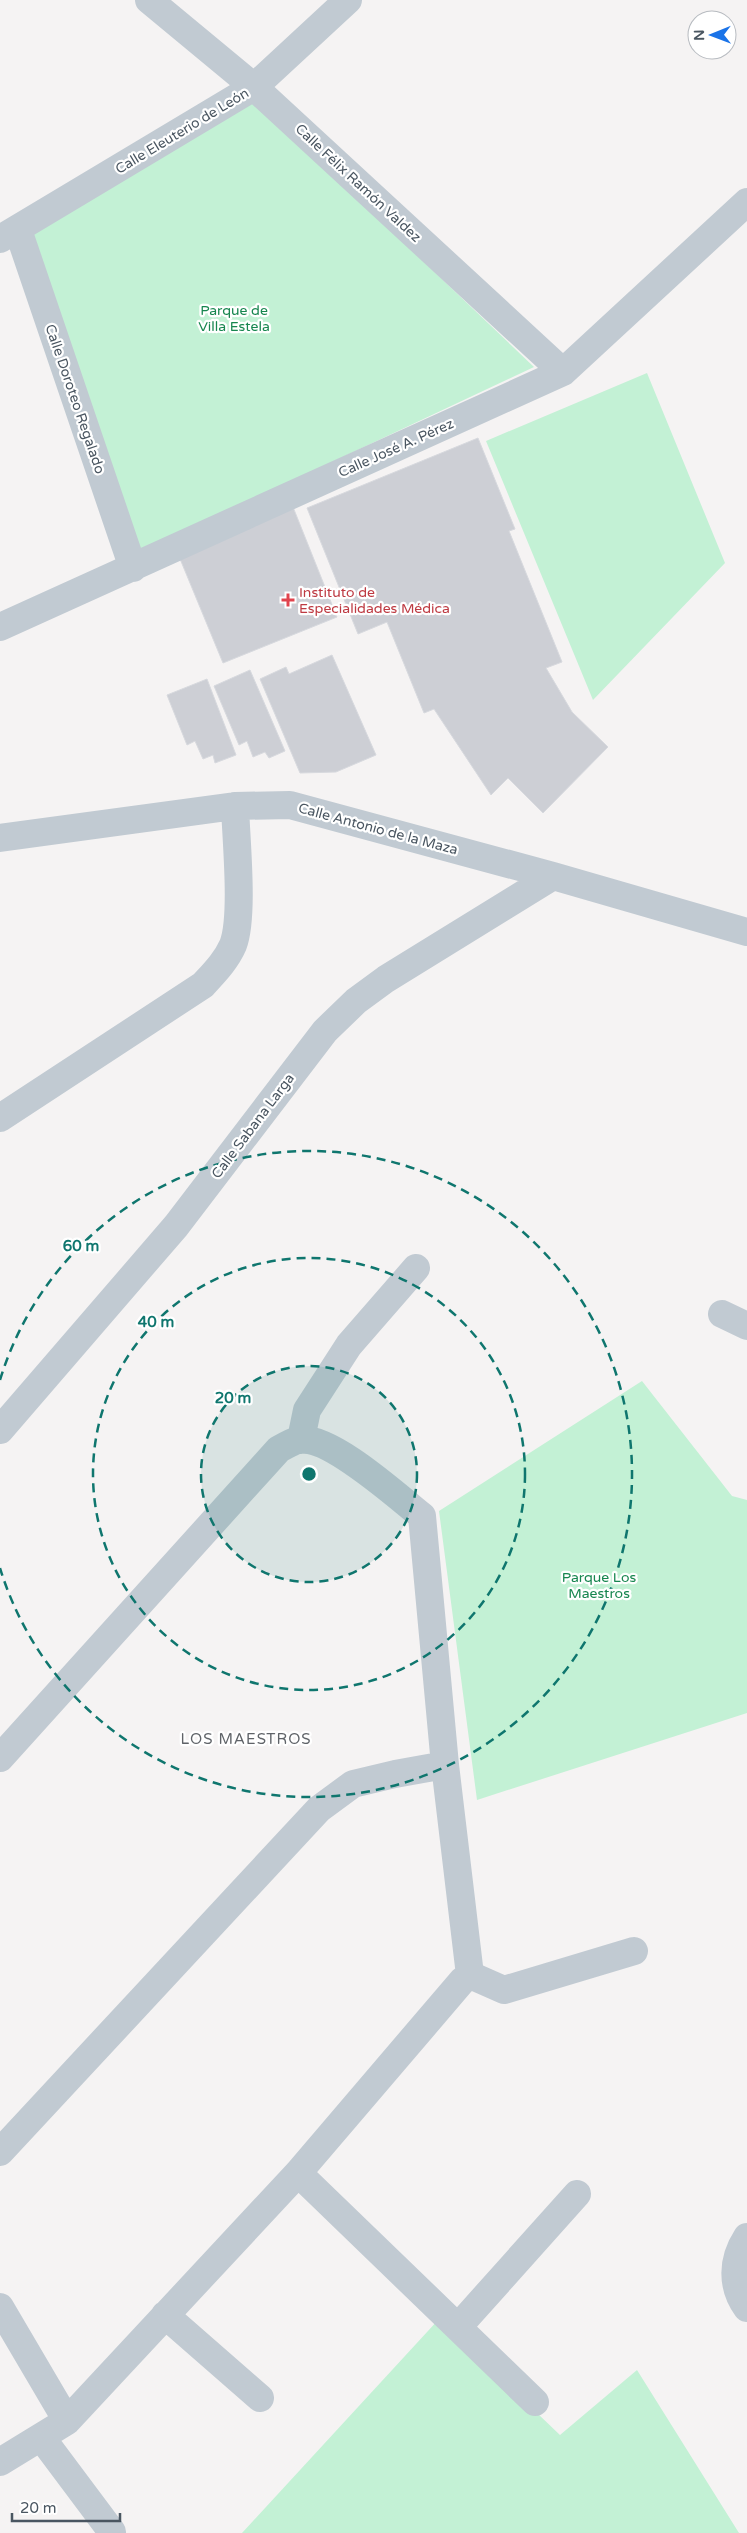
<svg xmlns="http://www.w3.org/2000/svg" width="747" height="2533" viewBox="0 0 747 2533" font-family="'Varela Round',sans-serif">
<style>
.green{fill:#c3f1d5}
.building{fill:#cdcfd5;stroke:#d7d9de}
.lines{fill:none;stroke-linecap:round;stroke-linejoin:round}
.minor{stroke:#c1cad2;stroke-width:28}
.ring{fill:none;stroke:#0f766e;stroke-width:2.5;stroke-dasharray:9 6}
.health-dot{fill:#e0444e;stroke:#fff;stroke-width:2}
.labels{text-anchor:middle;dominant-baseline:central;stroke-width:4.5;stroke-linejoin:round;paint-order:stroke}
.street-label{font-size:14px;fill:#4a5661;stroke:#fff}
.park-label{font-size:14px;fill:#17864f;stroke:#fff}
.health-label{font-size:14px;fill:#be3a42;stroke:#fff;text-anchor:start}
.neighbourhood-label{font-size:15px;letter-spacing:1px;fill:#5f6368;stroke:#fff}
.centre{fill:#0f766e;stroke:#fff;stroke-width:2.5}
.ring-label{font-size:15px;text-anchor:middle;font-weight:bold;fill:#0f766e;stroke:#fff;stroke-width:4.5;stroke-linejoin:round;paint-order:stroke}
</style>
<rect width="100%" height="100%" fill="#f5f3f3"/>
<!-- green -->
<path class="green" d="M253,99l281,268 -395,186 -121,-323z
M647,373l78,190 -132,137 -107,-259z
M642,1381l90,115 15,4v213l-270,87 -38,-289z
M439,2319l121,116 77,-65 102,163h-497z"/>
<!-- building -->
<path class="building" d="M478,438l37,91 -6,2 53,131 -16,6 26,44 36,35 -65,66 -35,-35 -17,17 -57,-86 -10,4 -37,-91 -29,12 -51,-126z
M293,507l44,110 -114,46 -45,-109z
M332,655l44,100 -40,17 -36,1 -40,-94 26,-12 3,7z
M250,670l35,81 -16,7 -4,-6 -12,5 -6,-16 -8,4 -25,-59z
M207,679l29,76 -21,8 -2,-8 -10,4 -8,-18 -8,4 -20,-50z"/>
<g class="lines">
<!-- minor -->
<path class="minor" d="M149,0l105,87 309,285
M18,230l115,338
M0,239l254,-152 94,-87
M0,627l563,-255 184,-170
M0,838l235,-32 55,-1 263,71 194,56
M0,1118l203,-133c11,-12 23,-24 30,-40 11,-28 3,-106 2,-139
M722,1314l25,12
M0,1430l176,-204 149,-195 31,-30 30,-22 167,-103
M301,1439l6,-29 42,-65 67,-77
M0,1758l279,-309c7,-3 15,-9 21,-9 30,-5 98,57 122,76l23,249 25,210 -8,6 -164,192 -231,248 -67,41
M470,1975l34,15 130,-39
M0,2152l319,-343 34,-25 42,-10 50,-9
M298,2173l237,229
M747,2237c-15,23 -16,49 0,71
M0,2307l67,114
M165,2315l95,83
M458,2327l119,-133
M41,2437l71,95"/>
</g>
<!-- distance rings -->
<circle cx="309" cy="1474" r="108" fill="#0f766e" fill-opacity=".12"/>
<g class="ring">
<circle cx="309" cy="1474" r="108"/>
<circle cx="309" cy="1474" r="216"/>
<path d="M0 1380A323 323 0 1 1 0 1568"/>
</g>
<!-- markers -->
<path class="health-dot" d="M285.5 592.5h5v5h5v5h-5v5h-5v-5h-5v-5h5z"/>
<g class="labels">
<!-- street labels -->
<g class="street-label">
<text transform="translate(182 131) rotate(-31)">Calle Eleuterio de León</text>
<text transform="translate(358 183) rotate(43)">Calle Félix Ramón Valdez</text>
<text transform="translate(75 399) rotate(71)">Calle Doroteo Regalado</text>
<text transform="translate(396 448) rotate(-24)">Calle José A. Pérez</text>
<text transform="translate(378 829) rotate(15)">Calle Antonio de la Maza</text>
<text transform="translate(253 1126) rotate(-53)">Calle Sabana Larga</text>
</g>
<!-- park labels -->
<g class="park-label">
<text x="234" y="310">Parque de<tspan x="234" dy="16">Villa Estela</tspan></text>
<text x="599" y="1577">Parque Los<tspan x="599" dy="16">Maestros</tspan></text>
</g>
<!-- health labels -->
<g class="health-label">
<text x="299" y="592">Instituto de<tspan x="299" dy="16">Especialidades Médica</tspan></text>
</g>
<!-- neighbourhood labels -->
<g class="neighbourhood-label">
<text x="246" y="1739">LOS MAESTROS</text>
</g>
</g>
<circle cx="309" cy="1474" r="8" class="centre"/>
<g class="ring-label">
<text x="81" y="1251">60 m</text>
<text x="156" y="1327">40 m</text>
<text x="233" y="1403">20 m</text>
</g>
<!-- north arrow -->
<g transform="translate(712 35) rotate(269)"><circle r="24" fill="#ffffff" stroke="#b7bbc0"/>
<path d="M0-4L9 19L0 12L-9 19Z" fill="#1a73e8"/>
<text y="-8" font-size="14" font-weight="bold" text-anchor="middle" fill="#4a5661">N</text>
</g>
<!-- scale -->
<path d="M12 2513v8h108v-8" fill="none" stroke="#4a5661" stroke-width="2.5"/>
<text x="20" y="2513" font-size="15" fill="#4a5661" stroke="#ffffff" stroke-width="4" paint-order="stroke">20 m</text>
</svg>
